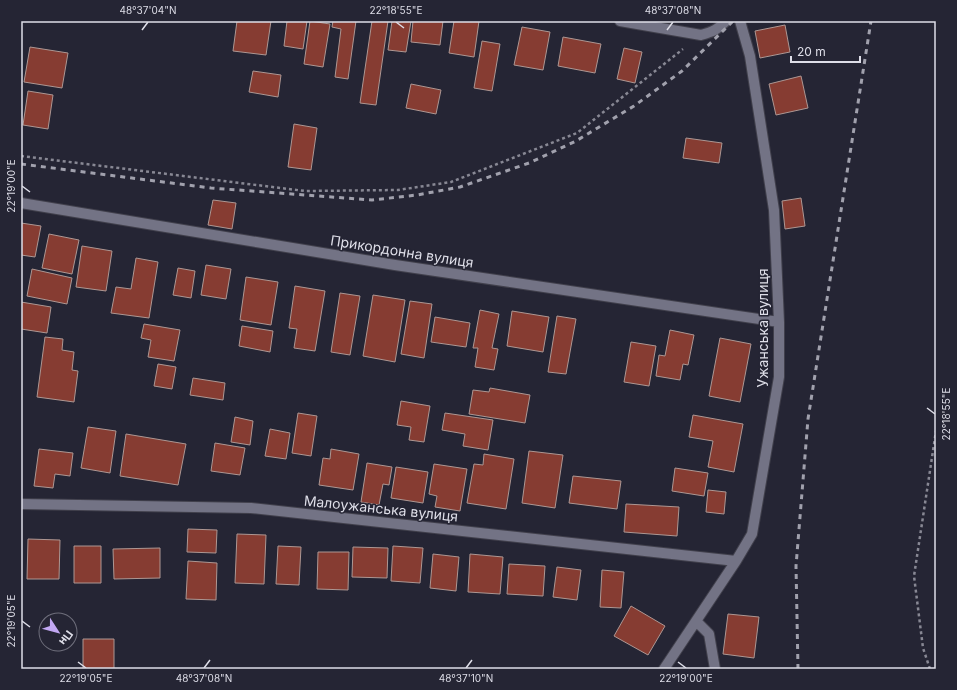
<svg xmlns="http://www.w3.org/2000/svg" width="957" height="690" viewBox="0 0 957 690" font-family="Inter,sans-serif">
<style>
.building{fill:#863c32;stroke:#ad9793}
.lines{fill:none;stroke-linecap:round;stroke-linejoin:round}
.minor-casing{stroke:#41404c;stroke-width:12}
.path{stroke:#888894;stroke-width:2.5;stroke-dasharray:3 3;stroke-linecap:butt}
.minor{stroke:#737385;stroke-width:10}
.rail{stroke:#a1a1ad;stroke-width:3;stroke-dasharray:5 5;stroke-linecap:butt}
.ticks{fill:none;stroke:#dedee8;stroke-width:1.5}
.labels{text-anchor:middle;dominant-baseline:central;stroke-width:3;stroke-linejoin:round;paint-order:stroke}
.street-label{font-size:14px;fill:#dedee8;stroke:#252534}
.neatline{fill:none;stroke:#dedee8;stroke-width:1.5}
.ticks-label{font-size:10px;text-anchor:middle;fill:#dedee8}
</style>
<rect width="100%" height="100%" fill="#252534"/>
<!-- building -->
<path class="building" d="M237,21h34l-5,34 -33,-4z
M287,21h20l-4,28 -19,-3z
M310,21l20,3 -7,43 -19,-3z
M333,21h23l-8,58 -13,-2 6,-48 -9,-2z
M372,21h16l-12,84 -16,-2z
M392,21h19l-5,31 -18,-2z
M413,21h30l-3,24 -29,-3z
M454,21h25l-5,36 -25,-4z
M785,25l5,27 -30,6 -5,-27z
M522,27l28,5 -7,38 -29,-5z
M563,37l38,7 -6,29 -37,-7z
M482,41l18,3 -8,47 -18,-3z
M30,47l38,6 -6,35 -38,-6z
M624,48l18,4 -7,31 -18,-4z
M253,71l28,4 -3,22 -29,-5z
M801,76l7,32 -32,7 -7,-31z
M411,84l30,6 -5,24 -30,-6z
M28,91l25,4 -5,34 -25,-4z
M294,124l23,4 -6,42 -23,-3z
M686,138l36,5 -3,20 -36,-5z
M801,198l4,28 -20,3 -3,-28z
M213,200l23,3 -4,26 -24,-4z
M21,223l20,3 -6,31 -14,-2z
M49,234l30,6 -7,34 -30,-6z
M82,246l30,5 -6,40 -30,-4z
M136,258l22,4 -9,56 -38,-5 5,-26 15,2z
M206,265l25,4 -5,30 -25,-4z
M178,268l17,3 -4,27 -18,-3z
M32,269l40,9 -5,26 -40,-8z
M246,277l32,5 -7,43 -31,-5z
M295,286l30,5 -10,60 -21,-3 3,-19 -8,-1z
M340,293l20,3 -10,59 -19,-3z
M373,295l32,5 -10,62 -32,-6z
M410,301l22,3 -8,54 -23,-4z
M21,302l30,5 -4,26 -26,-4z
M480,310l19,4 -7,34 6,1 -4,21 -19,-3 3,-19h-5z
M512,311l37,6 -6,35 -36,-6z
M557,316l19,3 -10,55 -18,-2z
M435,317l35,6 -4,24 -35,-5z
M144,324l36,6 -6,31 -26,-4 3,-17 -10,-2z
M242,326l31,5 -3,21 -31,-6z
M670,330l24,5 -6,30 -5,-1 -3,16 -24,-4 3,-21 6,1z
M45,337l18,2 -1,11 12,2 -2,18 6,1 -4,31 -37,-5z
M720,338l31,6 -11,58 -31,-6z
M631,342l25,4 -7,40 -25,-4z
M158,364l18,3 -4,22 -18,-3z
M193,378l32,5 -2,17 -33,-5z
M490,388l40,7 -5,28 -56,-9 4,-24 16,2z
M401,401l29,5 -6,36 -15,-2 2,-13 -14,-2z
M298,413l19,3 -6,40 -19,-3z
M445,413l48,7 -5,30 -25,-4 2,-12 -23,-4z
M693,415l50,9 -9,48 -26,-5 5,-26 -24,-4z
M235,417l18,4 -3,24 -19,-3z
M88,427l28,4 -6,42 -29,-5z
M270,429l20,4 -4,26 -21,-3z
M126,434l60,10 -8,41 -58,-9z
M215,443l30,5 -5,27 -29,-4z
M39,449l34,4 -3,23 -15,-2 -2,14 -19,-2z
M331,449l28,5 -6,36 -34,-5 4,-27 7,1z
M529,451l34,4 -8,53 -33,-5z
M484,454l30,5 -8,50 -39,-6 7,-39 9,1z
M367,463l25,4 -3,18 -6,-1 -4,21 -18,-3z
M434,464l33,5 -7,42 -25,-4 2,-11 -8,-2z
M396,467l32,5 -5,31 -32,-5z
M675,468l33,5 -4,23 -32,-5z
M573,476l48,5 -4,28 -48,-6z
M708,490l18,2 -2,22 -18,-2z
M626,504l53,3 -2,29 -53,-4z
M188,529l29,1 -1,23 -29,-1z
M237,534l29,1 -2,49 -29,-1z
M28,539l32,1 -1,39h-32z
M74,546h27v37h-27z
M278,546l23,1 -2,38 -23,-1z
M393,546l30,2 -3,35 -29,-2z
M353,547l35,1 -1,30 -35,-1z
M160,548v30l-46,1 -1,-30z
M318,552h31l-1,38 -31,-1z
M433,554l26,3 -3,34 -26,-3z
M470,554l33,3 -3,37 -32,-2z
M188,561l29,2 -1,37 -30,-1z
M509,564l36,2 -2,30 -36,-2z
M557,567l24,3 -4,30 -24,-3z
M602,570l22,2 -3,36 -21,-1z
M631,606l34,20 -17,29 -34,-19z
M728,614l31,3 -5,41 -31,-4z
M83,639h31v30h-31z"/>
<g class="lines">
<defs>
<path id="minor" d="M620,21l81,14c11,-3 18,-6 25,-14
M21,203l374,62 384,57
M21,504l230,4 485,53
M696,621l13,13 6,35
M664,669l72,-108 16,-27 27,-157v-55l-5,-112 -24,-154 -10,-35"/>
</defs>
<!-- minor casing -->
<use href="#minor" class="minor-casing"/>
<!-- path -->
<path class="path" d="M21,156l284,35 93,-1 53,-8 126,-49 106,-84
M930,669l-7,-21 -9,-72 22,-145"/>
<!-- minor -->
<use href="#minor" class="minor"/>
<!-- rail -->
<path class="rail" d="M21,164l190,24 161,12 45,-5 43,-8 69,-24 47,-22 58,-35 48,-35 51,-50
M798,669l-2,-103 12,-147 63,-398"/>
</g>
<!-- ticks -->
<path class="ticks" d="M396,22l8,6M142,30l6,-8M667,30l6,-8M22,186l8,6M927,408l8,6M22,621l8,6M78,662l8,6M678,662l8,6M204,668l6,-8M466,668l6,-8"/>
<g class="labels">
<!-- street labels -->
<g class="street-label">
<text transform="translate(402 251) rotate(9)">Прикордонна вулиця</text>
<text transform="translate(762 328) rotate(-90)">Ужанська вулиця</text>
<text transform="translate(381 508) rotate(6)">Малоужанська вулиця</text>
</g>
</g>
<!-- border -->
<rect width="957" height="690" fill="none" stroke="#252534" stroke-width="44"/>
<!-- north arrow -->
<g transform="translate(58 632) rotate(126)"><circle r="19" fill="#252534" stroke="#6f6f7c"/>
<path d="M0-3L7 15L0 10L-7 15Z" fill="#c2a8f3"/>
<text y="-6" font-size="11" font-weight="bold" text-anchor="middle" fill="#dedee8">Пн</text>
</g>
<!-- scale -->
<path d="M791 56v6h69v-6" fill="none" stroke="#dedee8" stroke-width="2"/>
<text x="797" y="56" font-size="12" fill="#dedee8" stroke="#252534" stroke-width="3" paint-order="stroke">20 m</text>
<rect x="22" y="22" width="913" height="646" class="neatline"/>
<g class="ticks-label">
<text x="148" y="14">48°37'04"N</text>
<text x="396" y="14">22°18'55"E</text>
<text x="673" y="14">48°37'08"N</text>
<text transform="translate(11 186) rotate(-90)" y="4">22°19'00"E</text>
<text transform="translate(946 414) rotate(-90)" y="4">22°18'55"E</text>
<text transform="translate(11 621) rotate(-90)" y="4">22°19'05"E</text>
<text x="86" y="682">22°19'05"E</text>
<text x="204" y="682">48°37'08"N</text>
<text x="466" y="682">48°37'10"N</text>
<text x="686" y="682">22°19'00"E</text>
</g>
</svg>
